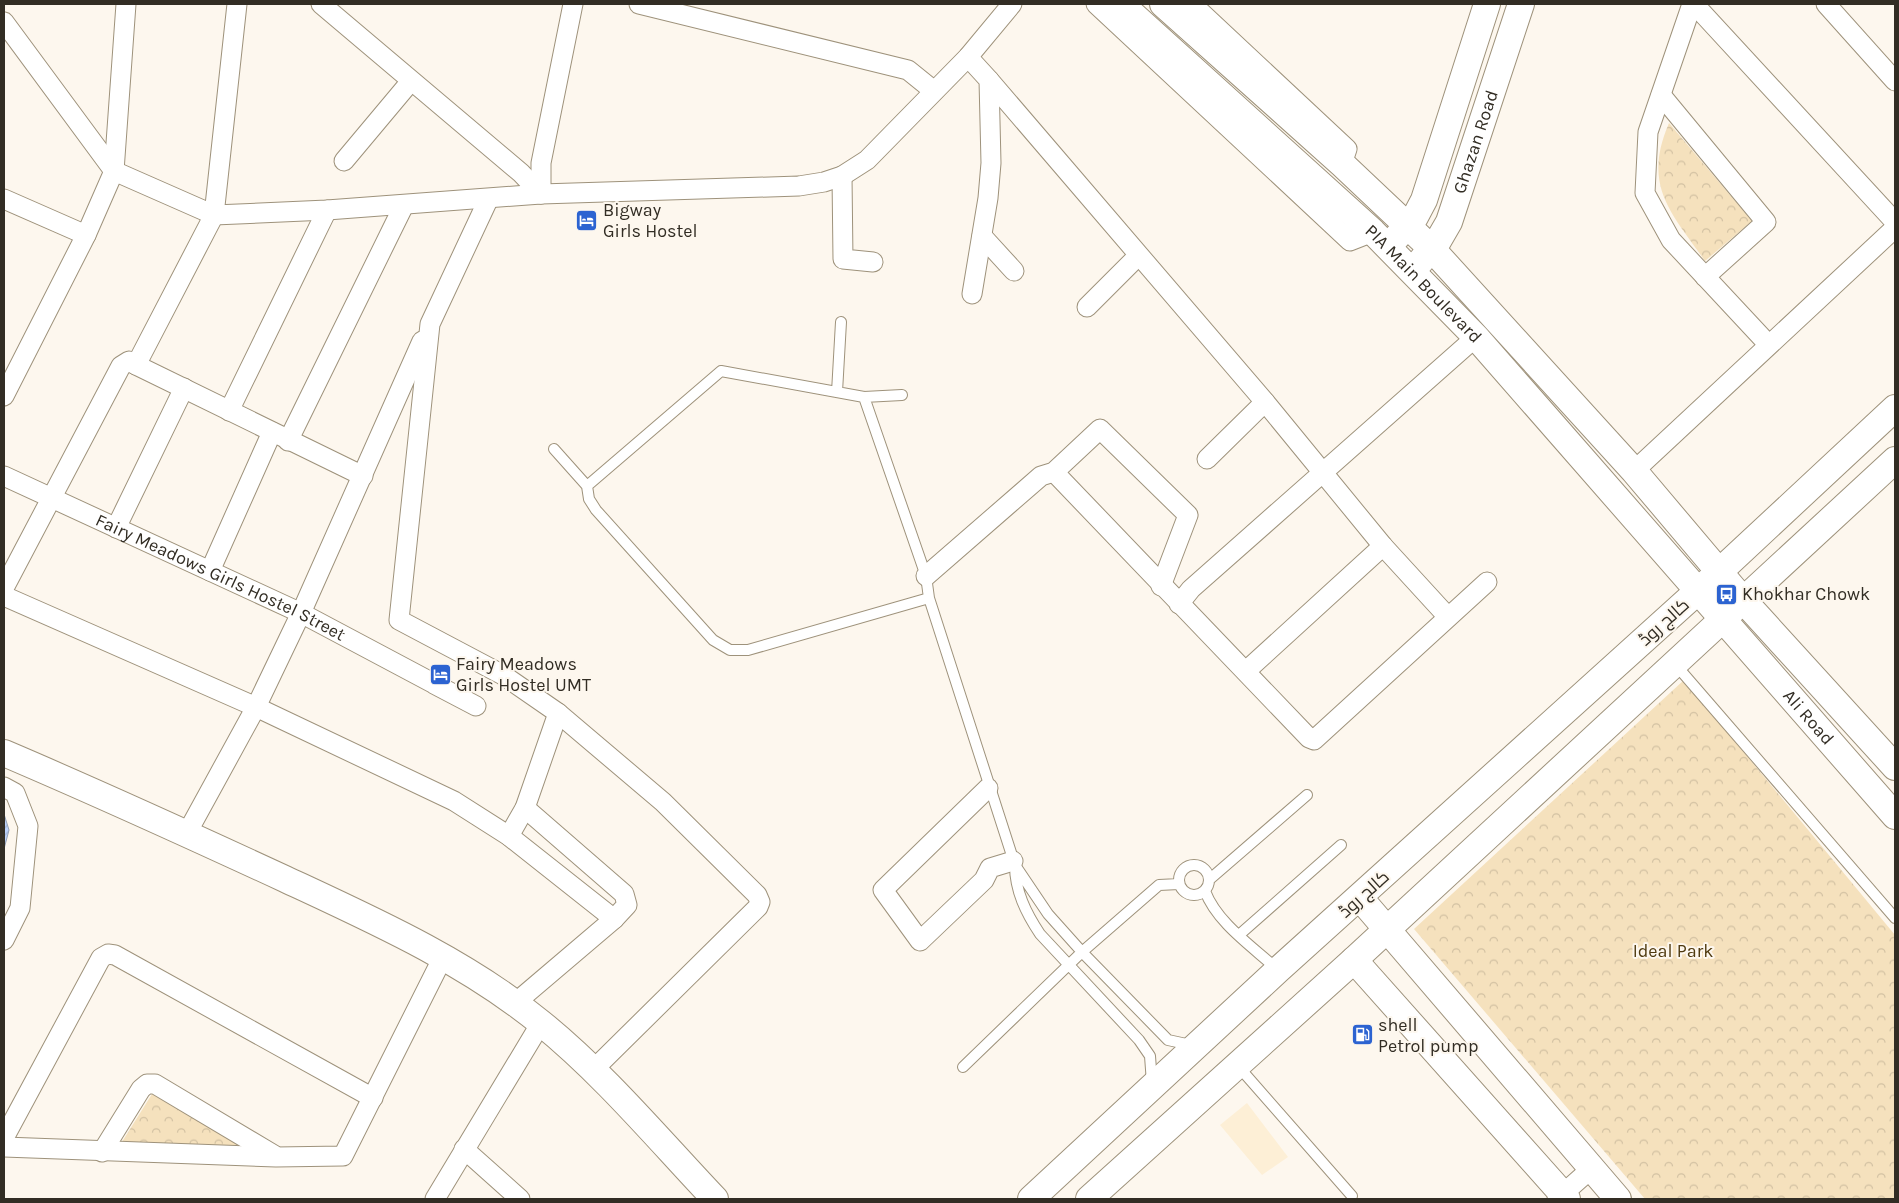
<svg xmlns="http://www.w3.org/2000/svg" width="1899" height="1203" viewBox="0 0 1899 1203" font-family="Karla,Cairo,sans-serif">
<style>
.built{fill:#fdefd6}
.forest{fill:url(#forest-crowns)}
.building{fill:url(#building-hatch);stroke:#94a1b7}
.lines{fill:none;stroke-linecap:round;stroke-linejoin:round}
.lane-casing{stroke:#9e927b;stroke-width:12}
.street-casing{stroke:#9e927b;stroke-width:21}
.secondary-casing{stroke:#9e927b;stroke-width:28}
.lane{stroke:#fff;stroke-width:10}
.street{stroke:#fff;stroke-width:19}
.secondary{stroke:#fff;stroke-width:26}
.labels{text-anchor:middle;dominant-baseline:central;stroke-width:4;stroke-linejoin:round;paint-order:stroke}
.street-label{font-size:18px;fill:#322d24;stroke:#fdf7ee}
.poi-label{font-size:18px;fill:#322d24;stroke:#fdf7ee;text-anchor:start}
.park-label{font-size:18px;fill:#4f3a0f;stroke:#fdf7ee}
</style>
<defs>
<pattern id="forest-crowns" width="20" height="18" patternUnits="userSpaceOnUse" patternTransform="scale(1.25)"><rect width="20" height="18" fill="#f5e1bd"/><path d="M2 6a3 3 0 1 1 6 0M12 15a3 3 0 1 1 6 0" fill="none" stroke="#d2c1a2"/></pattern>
<pattern id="building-hatch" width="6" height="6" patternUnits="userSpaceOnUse" patternTransform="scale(1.25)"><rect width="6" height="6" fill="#bdd3fc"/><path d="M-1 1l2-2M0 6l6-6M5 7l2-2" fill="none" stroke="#a3b5d8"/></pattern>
</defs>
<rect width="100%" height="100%" fill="#fdf7ee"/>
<!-- built -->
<path class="built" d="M1247,1103l41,54 -26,18 -42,-50z"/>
<!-- forest -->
<path class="forest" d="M1669,123l83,98 -47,40c-34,-49 -63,-75 -36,-138z
M1684,680l211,255v264h-250l-231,-270z
M152,1094l90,51h-122z"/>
<!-- building -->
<path class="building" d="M4,814l5,16 -5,19z"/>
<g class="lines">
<defs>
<path id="lane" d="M837,392l4,-70
M902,395l-38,2 62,179 3,22 86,267 33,49 34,38 86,88 23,5
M554,449l33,37 2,13 7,11 117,130 17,10h18l181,-52
M587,486l134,-115 143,26
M1675,664l220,254
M1179 880a15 15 0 1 1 30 0a15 15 0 1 1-30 0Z
M1015,865c0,26 11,48 25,69l99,106 11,16 2,27
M1210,879l97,-84
M1205,891c12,32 48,56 73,79
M1239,935l102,-90
M1238,1066l114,130
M963,1067l119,-115 77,-67 20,-1"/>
<g id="street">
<path d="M321,4l200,169 20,21"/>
<path d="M639,4l269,66 26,21"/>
<path d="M1096,4l254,237 23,-9"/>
<path d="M1192,4l155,145 -5,15"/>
<path d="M1692,4l-44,128 -3,61 26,47 97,104"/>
<path d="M1694,4l201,218"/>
<path d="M1826,4l69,77"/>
<path d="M4,22l110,149 100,44 113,-5 214,-16 258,-8 25,-4 18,-6 25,-16 101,-103 44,-53"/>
<path d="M968,57l21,23 2,83 -3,35 -16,96"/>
<path d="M989,80l276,322 118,144 65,71"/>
<path d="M1661,95l105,127 -61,55"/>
<path d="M344,161l67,-80"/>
<path d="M842,176l1,83 30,3"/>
<path d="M541,194v-31l32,-159"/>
<path d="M4,199l82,36"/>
<path d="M488,200l-58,124 -31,296 104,55 55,38 -33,95 -16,28"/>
<path d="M982,236l32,35"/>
<path d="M1087,307l51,-51"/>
<path d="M136,365l227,111"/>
<path d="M4,396l82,-161 28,-64 12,-167"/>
<path d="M229,411l98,-201"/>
<path d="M288,441l116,-236"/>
<path d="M1207,459l58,-57"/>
<path d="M1634,471l261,-243"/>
<path d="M1054,472l255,266 5,2 173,-158"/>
<path id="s1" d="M4,476l297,137 175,93 -42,-22"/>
<path d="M116,528l68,-140"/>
<path d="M210,571l62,-139"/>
<path d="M926,576l115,-100 13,-4 46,-43 88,86 -27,71"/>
<path d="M4,588l117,-222 8,-5 7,4 78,-150 23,-211"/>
<path d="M4,596l252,111 198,94 55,35 105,83"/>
<path d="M1179,604l12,-15 285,-252"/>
<path d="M1246,671l137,-125"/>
<path d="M558,713l105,89 94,93 3,7 -2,5 -165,163"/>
<path d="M4,787l11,6 13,33 -8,82 -16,32"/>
<path d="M988,788l-105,102 37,51 64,-61 6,-12 23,-7"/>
<path d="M187,833l69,-126 45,-94 121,-272"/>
<path d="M514,1004l100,-85 13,-14 -3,-11 -99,-86"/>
<path d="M4,1138l97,-180 7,-4 7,1 258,143"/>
<path d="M4,1147l272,10 67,-1 100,-199"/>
<path d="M464,1149l56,50"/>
<path d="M102,1152l39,-63 6,-5h8l119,71"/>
<path d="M435,1199l106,-176"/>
<path d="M1557,1199l35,-31"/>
</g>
<g id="secondary">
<path id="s2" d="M1121,4l252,228 103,105 419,479"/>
<path d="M1163,4l179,160 90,85 202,222 109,129 152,167"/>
<path d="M1395,239l20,-22 9,-17 63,-196"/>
<path id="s3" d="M1420,262l18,-21 11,-19 72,-218"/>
<path d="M4,753c94,40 188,83 281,126 88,41 180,82 256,144 64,52 118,117 174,176"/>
<path d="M1360,898l258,301"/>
<path d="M1354,960l213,239"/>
<path d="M1031,1199l247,-229 441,-398 176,-164"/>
<path d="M1089,1199l265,-239 541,-500"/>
</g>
</defs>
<!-- lane casing -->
<use href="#lane" class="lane-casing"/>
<!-- street casing -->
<use href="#street" class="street-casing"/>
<!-- secondary casing -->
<use href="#secondary" class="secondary-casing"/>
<!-- lane -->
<use href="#lane" class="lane"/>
<!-- street -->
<use href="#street" class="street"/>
<!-- secondary -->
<use href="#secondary" class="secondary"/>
</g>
<!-- icons -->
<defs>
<symbol id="hotel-square" viewBox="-11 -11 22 22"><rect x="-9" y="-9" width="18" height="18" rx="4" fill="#2c63d1" stroke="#fdf7ee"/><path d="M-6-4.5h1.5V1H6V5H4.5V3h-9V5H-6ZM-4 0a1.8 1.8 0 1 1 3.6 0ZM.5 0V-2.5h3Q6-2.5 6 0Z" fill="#fff"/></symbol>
<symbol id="bus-square" viewBox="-11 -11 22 22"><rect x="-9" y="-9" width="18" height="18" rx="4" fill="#2c63d1" stroke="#fdf7ee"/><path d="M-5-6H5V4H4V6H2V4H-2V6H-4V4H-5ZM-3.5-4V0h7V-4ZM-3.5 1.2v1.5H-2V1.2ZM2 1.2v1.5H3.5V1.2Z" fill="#fff"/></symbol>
<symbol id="fuel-square" viewBox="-11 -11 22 22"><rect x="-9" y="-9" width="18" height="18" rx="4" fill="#2c63d1" stroke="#fdf7ee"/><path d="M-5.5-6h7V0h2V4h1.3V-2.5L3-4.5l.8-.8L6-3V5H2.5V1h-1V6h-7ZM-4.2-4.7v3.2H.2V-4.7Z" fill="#fff"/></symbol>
</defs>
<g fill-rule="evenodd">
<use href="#hotel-square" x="574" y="208" width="25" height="25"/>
<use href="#bus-square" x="1714" y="582" width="25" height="25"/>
<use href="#hotel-square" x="428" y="662" width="25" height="25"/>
<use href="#fuel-square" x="1350" y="1022" width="25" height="25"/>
</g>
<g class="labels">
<!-- street labels -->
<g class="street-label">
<text stroke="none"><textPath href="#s3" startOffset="134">Ghazan Road</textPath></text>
<text stroke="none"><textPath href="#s2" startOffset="412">PIA Main Boulevard</textPath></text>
<text stroke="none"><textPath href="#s1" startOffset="239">Fairy Meadows Girls Hostel Street</textPath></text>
<text transform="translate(1664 622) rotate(-42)">کالج روڈ</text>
<text stroke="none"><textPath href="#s2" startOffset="992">Ali Road</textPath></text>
<text transform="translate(1364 894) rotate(-42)">کالج روڈ</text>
</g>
<!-- poi labels -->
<g class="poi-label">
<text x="603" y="210">Bigway<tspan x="603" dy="21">Girls Hostel</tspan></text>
<text x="1742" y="594">Khokhar Chowk</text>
<text x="456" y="664">Fairy Meadows<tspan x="456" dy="21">Girls Hostel UMT</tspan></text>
<text x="1378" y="1025">shell<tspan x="1378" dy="21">Petrol pump</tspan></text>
</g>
<!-- park labels -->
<g class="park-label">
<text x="1673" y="951">Ideal Park</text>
</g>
</g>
<!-- border -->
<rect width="1899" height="1203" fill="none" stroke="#322d24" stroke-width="10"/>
</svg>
